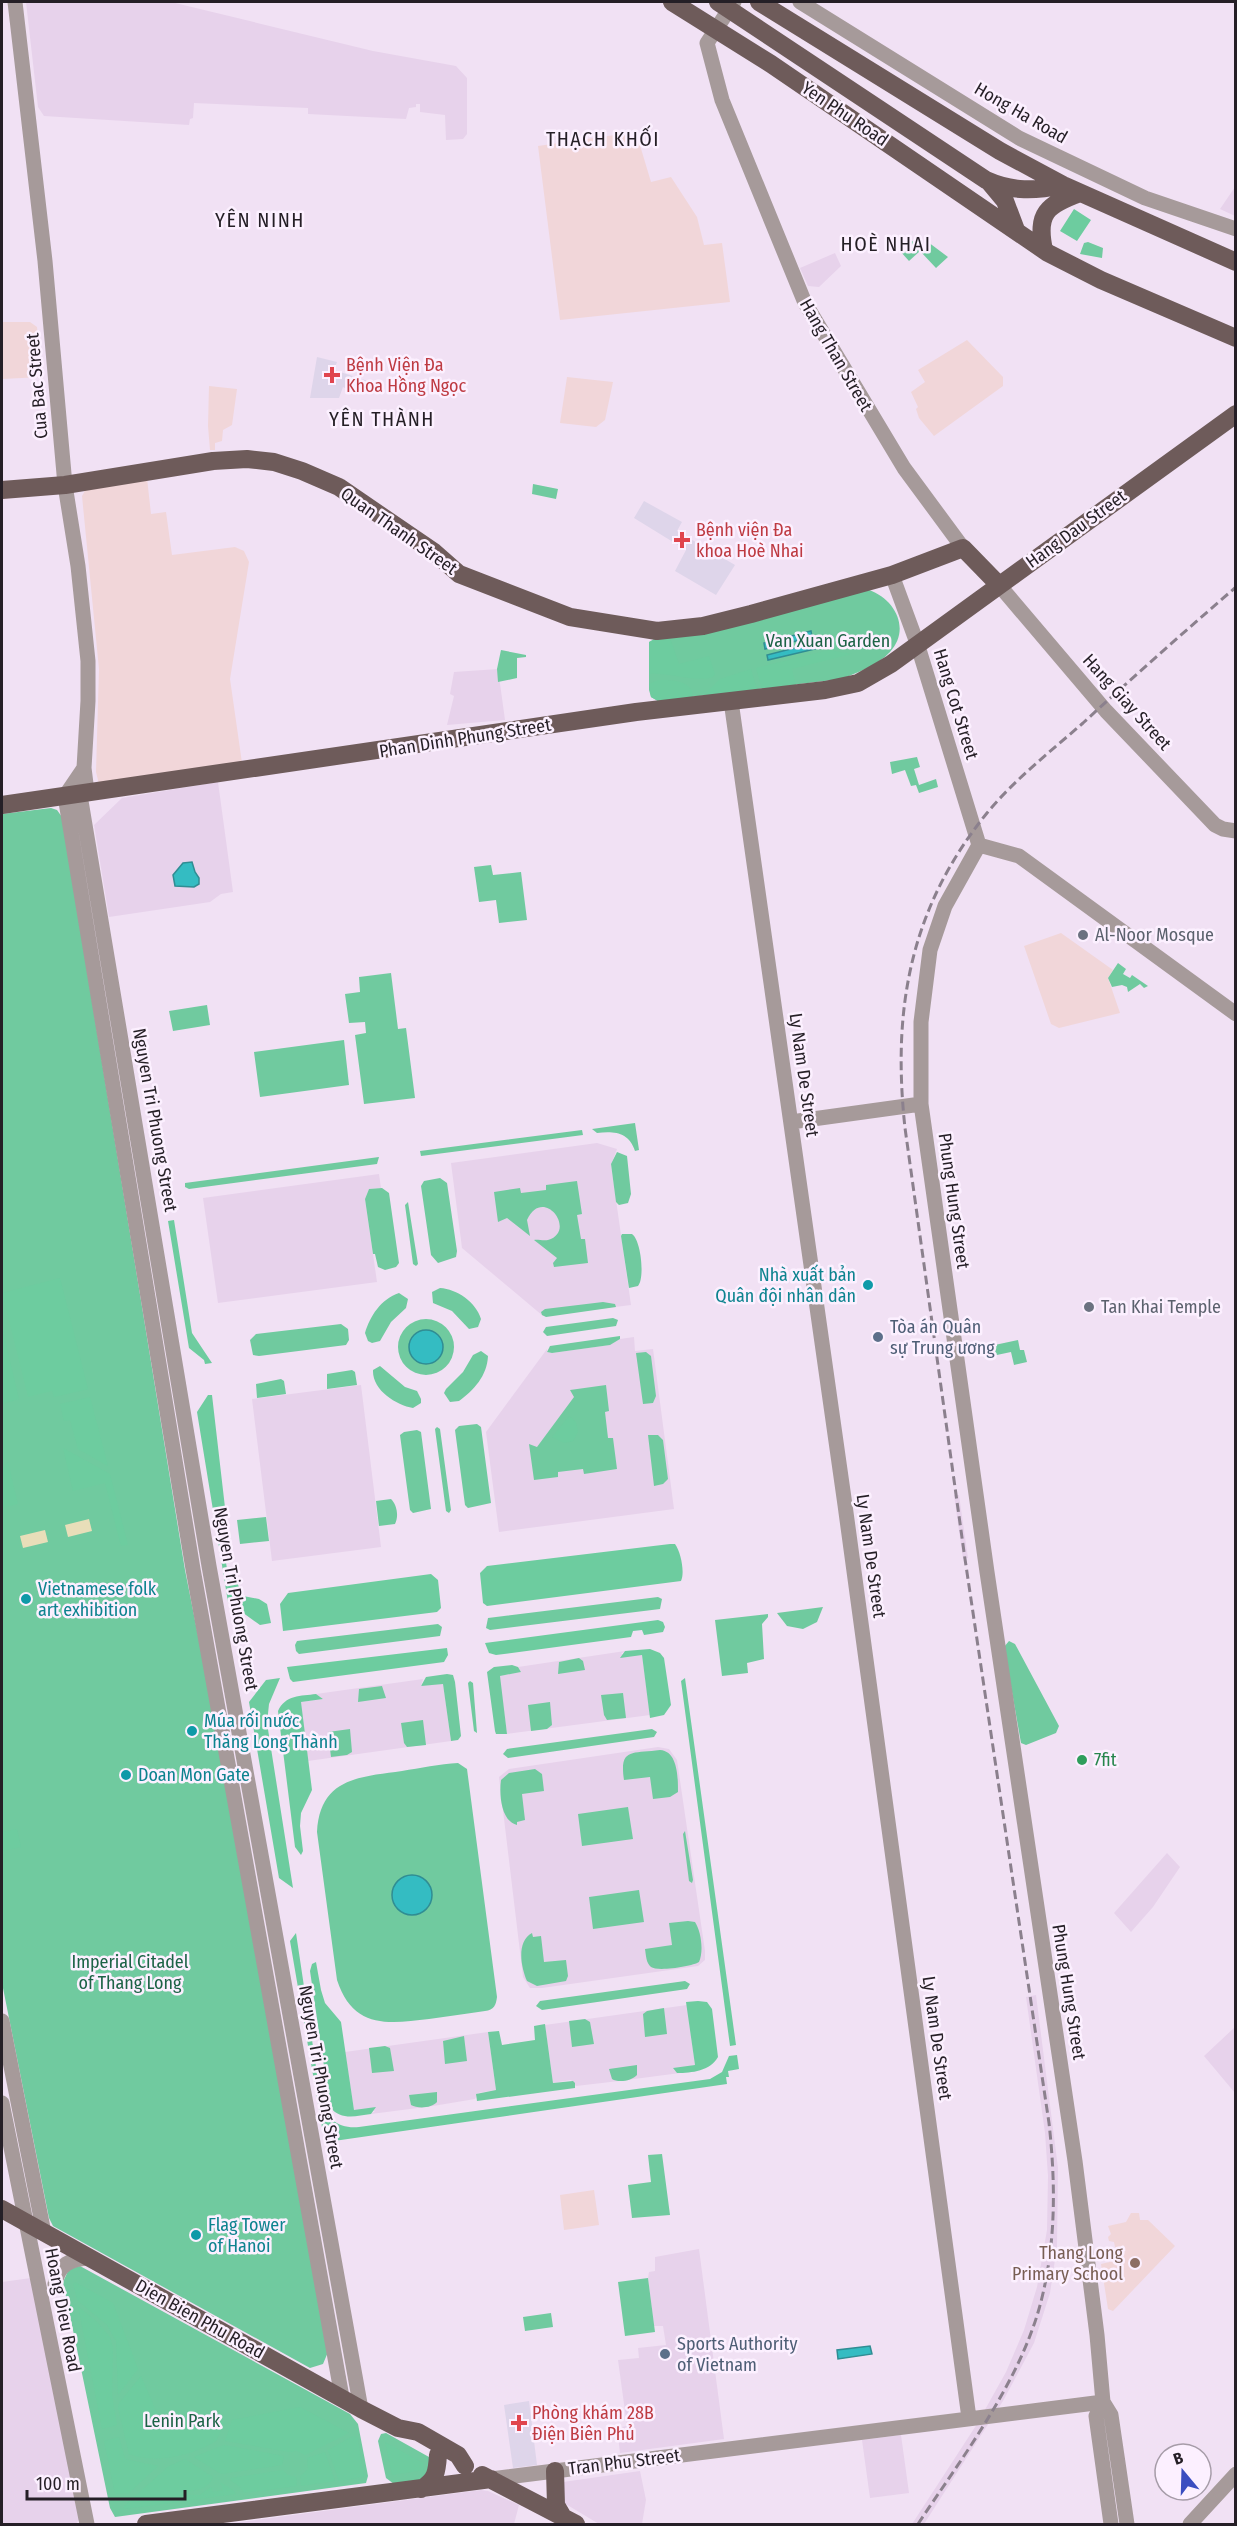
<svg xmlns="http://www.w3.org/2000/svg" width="1237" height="2526" viewBox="0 0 1237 2526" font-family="'Fira Sans Condensed',sans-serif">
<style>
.built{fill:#e7d2eb}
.education{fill:#f1d6d9}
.medical{fill:#ded5ea}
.green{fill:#70ca9f}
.forest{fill:#6dcc9f}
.sand{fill:#e8deb9}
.water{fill:#34bcc2;stroke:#308d93;stroke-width:1.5}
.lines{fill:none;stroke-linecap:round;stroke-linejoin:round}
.minor{stroke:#a69a9a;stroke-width:15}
.major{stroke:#6e5b5a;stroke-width:18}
.rail{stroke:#8b808d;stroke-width:3;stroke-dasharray:9 4.5;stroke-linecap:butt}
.health-dot{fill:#e0444e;stroke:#fcf0ff;stroke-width:2}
.worship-dot{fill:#6b7280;stroke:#fcf0ff;stroke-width:2}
.culture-dot{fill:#0f9aa8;stroke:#fcf0ff;stroke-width:2}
.service-dot{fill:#5c6f8a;stroke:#fcf0ff;stroke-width:2}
.leisure-dot{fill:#2e9e5b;stroke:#fcf0ff;stroke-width:2}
.education-dot{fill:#8d6e63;stroke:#fcf0ff;stroke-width:2}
.labels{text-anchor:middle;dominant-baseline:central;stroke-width:5;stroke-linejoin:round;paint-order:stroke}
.street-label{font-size:18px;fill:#251f26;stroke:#fcf0ff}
.health-label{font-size:18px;fill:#be3a42;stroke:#fcf0ff;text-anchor:start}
.park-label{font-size:18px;fill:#1c6346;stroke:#fcf0ff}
.worship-label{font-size:18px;fill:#5b616d;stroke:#fcf0ff;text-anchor:start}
.culture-label{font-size:18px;fill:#0d838f;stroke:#fcf0ff;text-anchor:start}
.service-label{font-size:18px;fill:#4e5e75;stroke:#fcf0ff;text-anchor:start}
.leisure-label{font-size:18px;fill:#27864d;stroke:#fcf0ff;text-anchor:start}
.education-label{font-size:18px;fill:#785e54;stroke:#fcf0ff;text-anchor:end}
.neighbourhood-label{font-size:20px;letter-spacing:1.5px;fill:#251f26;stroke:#fcf0ff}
</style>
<rect width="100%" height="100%" fill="#f1e1f4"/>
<!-- built -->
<path class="built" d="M26,2h145l202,49 83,15 11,12v56l-4,5 -17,1 -1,-25 -25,-3v-8h-4v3l-7,1 -3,11 -98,-5v-6l-114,-5 -1,15 -3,1 -1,6 -145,-9 -6,-9z
M1235,187v29l-15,-7z
M835,253l6,13 -22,21 -11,-1 -8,-18z
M498,669l7,51 -58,5 7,-29 -4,-2 4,-22z
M218,782l15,110 -12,2 -11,8 -101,15 -15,-92 28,-27z
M597,1143l20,6 -6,16 20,140 -88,11 -81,-68 -11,-85z
M379,1174l2,14 -12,1 -4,10 12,83 -159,21 -15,-105z
M634,1337l1,14 18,-2 21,160 -175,23 -13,-100 61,-83v3l5,1 57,-8 11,-6z
M361,1385l20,162 -109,14 -20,-162z
M954,1495h5l9,63 -5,1z
M625,1651l-4,3 21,1 8,60 -143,19 -8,-58 22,-4 -3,-5z
M423,1679l-2,7 22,-3 8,58 -143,20 -8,-59 23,-3 -7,-5z
M658,1747l11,2 8,11 28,191v9l-7,6 -156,22h-12l-7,-11 -24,-200 10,-8z
M1167,1853l13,14 -27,40 -22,25 -17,-19z
M1036,1995l22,173 -1,78 -7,47 -16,50 -31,58 -79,123h-12l65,-100 29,-52 18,-42 13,-43 10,-57 1,-54 -3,-43 -19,-136z
M687,2005l8,60 -21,5 6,3 -61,8 -43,5 -5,-6 -18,3 -8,-58z
M1235,2027v66l-31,-37z
M488,2032l8,58 -18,3 -3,6 -42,7 -62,8 4,-3 -21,-1 -9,-58z
M699,2249l25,190 -104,14 -3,-25 10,-2 -9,-66 21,-2 -1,-10 28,-3 -3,-19h-9l-6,-48 1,-6 6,-1v-14z
M31,2278l49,240 -4,6h-74v-242z
M901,2435l8,58 -39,5 -8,-58z
M640,2471l6,29 -4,24h-43l-35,-21 -1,-21z
M481,2490l7,1 31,14 -5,19h-288z"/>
<!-- education -->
<path class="education" d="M636,132l15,50 20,-5 26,40 7,28 18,-2 8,59 -170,18 -22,-174z
M2,322h28l7,5 5,50 -40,2z
M967,340l36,37v9l-69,50 -15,-18 -3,-9 2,-2 -7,-15 14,-10 -7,-12z
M567,377l46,5 -8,38 -9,7 -36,-4z
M209,386l28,3 -5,36 -9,5 -1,11 -7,2v7h-5l-2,-24z
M147,478l4,36 15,-2 6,43 63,-8 9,4 5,11 -19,117 12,84 -143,21 -3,-12 3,-103 -17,-173 5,-9z
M1061,933l52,37 -5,8 12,35 -61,15 -8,-4 -27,-78z
M594,2190l5,35 -35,5 -4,-35z
M1131,2213h8l1,7h8l27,26 -62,65 -5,-2 -7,-45 22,-5 -7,-7 -2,-10 -5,-1 -1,-4 3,-3 -3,-8 18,-4z"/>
<!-- medical -->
<path class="medical" d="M317,357l20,5 -3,8 34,11 -3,7 -8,7 -14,-8 -4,11h-29z
M644,501l38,21 -5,9 58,34 -19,30 -41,-24 11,-21 -52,-32z
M529,2401l8,64 -24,3 -9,-63z"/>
<!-- green -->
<path class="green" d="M912,241l9,8 7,-7 20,15 -12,11 -16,-17 -11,10 -9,-10z
M1088,242l15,6 -1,10 -22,-4 4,-11z
M533,484l25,5 -2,10 -24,-5z
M869,590c26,9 42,39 21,62 -12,13 -33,21 -49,27l-183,22 -7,-4 -2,-7v-48z
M501,650l25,5v2l-9,1v20l-19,4 -1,-13z
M917,757l3,10 -6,2 5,16 17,-6 2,8 -19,6 -3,-8 -5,1 -6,-16 -13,4 -2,-12z
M51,808l6,2 5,7 123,753 41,206 102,576 -5,12 -13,4 -257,-142 -4,-8 -47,-235v-1169z
M491,865l2,10 28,-3 6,48 -28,3 -3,-23 -17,2 -5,-35z
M1118,963l8,6 -3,5 7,4 2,-3 16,11 -4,2 -4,-4 -12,8 -1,-5 -5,-2 -10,2 -4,-9z
M391,973l7,56 8,-1 9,70 -51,6 -9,-69 11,-2 -1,-11 -16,1 -4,-29 15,-2 -1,-15z
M207,1005l3,20 -37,6 -4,-20z
M344,1040l5,45 -89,12 -6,-45z
M635,1123l4,27 -4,1c-6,-19 -21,-20 -38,-18l-5,-4z
M582,1130l1,5 -162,21 -1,-5z
M617,1152l10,4 4,38 -3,9 -9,2 -3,-3 -5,-38z
M379,1157l-2,7 -188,25 -4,-2v-4z
M440,1178l7,5 10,68 -1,6 -18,6 -7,-8 -10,-69 3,-5z
M577,1181l5,33 -5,1 4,24h4l3,24 -34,4 -1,-4 4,-5 -23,-18c3,-1 9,1 14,0 30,-9 -5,-55 -21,-20l3,16 -23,-18 -9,4 -4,-30 26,-4 1,5 25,-3v-5z
M382,1188l7,5 10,70 -3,4 -11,3 -7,-3 -3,-13h-2l-8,-55 4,-10z
M408,1202l10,62 -2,2 -3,-2 -8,-59z
M622,1234h10c9,6 13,44 6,52l-9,2 -8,-52z
M440,1288c17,1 36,14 41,31l-3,8 -9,2 -17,-18 -19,-8 -1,-11z
M399,1293l9,6 -2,9 -15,14 -11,19 -8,2 -4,-2 -3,-8c5,-17 16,-34 34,-40z
M603,1302l12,2 1,3 -70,10 -4,-2 -1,-3 4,-3z
M613,1318l5,2 -2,6 -69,10 -4,-4 3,-5z
M398 1347a28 28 0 1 1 56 0a28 28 0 1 1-56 0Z
M341,1324l7,5 1,11 -3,5 -87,11 -6,-1 -3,-15 6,-6z
M620,1336v3l-10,6 -58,8 -5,-1 3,-6z
M1018,1340l2,10h4l3,12 -13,3 -3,-13 -19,4 -2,-10z
M481,1351l7,5c-1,20 -14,34 -29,45l-9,1 -6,-9 2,-4 17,-17 10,-17z
M646,1352l5,4 5,40 -3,7 -10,1 -7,-51z
M380,1366l25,21 12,4 4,8v4l-8,5c-17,-3 -41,-18 -40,-38z
M352,1370l3,2 2,13 -30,4v-15z
M281,1379l3,2 2,13 -29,4 -1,-14z
M606,1385l3,26 -4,1 3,26h5l4,31 -33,5 -1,-5 -25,3v5l-24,3 -5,-36 8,3 37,-50 -4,-7z
M477,1424l4,3 10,76 -23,5 -3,-3 -10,-75 4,-4z
M437,1427l3,2 11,81 -2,3 -3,-2 -11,-82z
M417,1430l4,2 10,77 -18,4 -3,-3 -10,-75 4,-3z
M648,1435h10l5,5 5,39 -5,5 -9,2z
M391,1499c6,6 8,17 4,25l-16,2 -3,-25z
M266,1517l3,24 -29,3 -3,-24z
M658,1597l4,2 -2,10 -170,21 -4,-2 2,-10z
M823,1607l-6,15 -14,7 -16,-3 -10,-13z
M768,1614v3l-6,7 2,35 -17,4 1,10 -26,3 -7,-56z
M438,1624l4,3 -2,9 -141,18 -3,-3 -1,-6 2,-4z
M1009,1641l6,3 44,82 -3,7 -30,12 -5,-2 -17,-96z
M579,1658l4,3 2,9 -27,4 1,-12z
M512,1665l6,2 3,5 -21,4 7,58h-11l-1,-3 -8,-59 7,-5z
M447,1674l6,1 2,7 6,54 -3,4 -7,1 -8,-57 -22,2 5,-9z
M470,1681l3,2 4,50 -3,-2 -6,-48z
M382,1686l4,12 -28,4 1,-13z
M623,1693l3,25 -19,2 -3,-5 -3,-20z
M550,1702l2,23 -5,4 -16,2 -3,-26z
M423,1720l3,25 -19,2 -3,-4 -3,-20z
M350,1729l2,23 -5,3 -16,2 -3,-25z
M652,1729l5,3 -3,5 -146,21 -5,-4 4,-5z
M660,1750c18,1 18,28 18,42l-8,5 -17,2 -3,-22 -26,3c-5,-33 9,-26 36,-30z
M458,1763l9,6 30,228c-1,8 -3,13 -12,14 -18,3 -37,5 -56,8 -41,5 -76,10 -92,-39l-20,-148c3,-54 42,-55 85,-61 18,-3 38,-7 56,-8z
M535,1769l7,5 2,17 -22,3 3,26 -8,2v3c-16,-4 -18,-30 -16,-45l8,-7z
M628,1807l5,32 -51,7 -4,-32z
M685,1831l8,49 -1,3 -3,-2 -6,-47z
M639,1890l5,32 -51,7 -4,-32z
M688,1921l7,1c6,9 9,29 4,40 -6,4 -41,10 -48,5 -5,-4 -5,-12 -6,-18l27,-4 -3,-22z
M532,1933l1,4 8,-1 3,26 22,-2 2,16 -2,5 -29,5 -10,-5c-6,-14 -11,-39 5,-48z
M685,1981l5,3 -3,5 -145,21 -6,-4 4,-5z
M664,2008l3,26 -22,3 -2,-23 4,-3z
M585,2019l5,3 4,22 -22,3 -3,-26z
M545,2024l8,59 20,-2 2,2v5l-98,13 -1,-7 20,-4 -8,-58 11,-1 3,14 33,-5 -1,-14z
M464,2036l3,25 -22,3 -2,-23z
M385,2046l5,2 4,23 -22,2 -3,-25z
M637,2065v10c-5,6 -19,8 -25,4l-3,-10z
M437,2092v10c-5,6 -19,7 -26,3l-2,-10z
M662,2154l8,61 -38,3 -4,-33 23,-3 -3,-27z
M80,2266l270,148 8,10 10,52 -2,7 -251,34 -5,-9 -47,-226 6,-13z
M648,2278l7,54 -30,4 -7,-54z
M551,2313l2,14 -28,4 -2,-14z
M386,2433l43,24 3,3 -6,19 -32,5 -8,-6 -8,-37 3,-7z"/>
<!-- forest -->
<path class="forest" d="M1074,209l17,11 -14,21 -17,-10z
M670,638l9,26 30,-8 6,18 -2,3c-16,6 -44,-5 -64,-3v-32l5,-3z
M829,650l23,4 -60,15 4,16 -34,4 -6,-21z
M751,669l6,21 -55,7 18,-18z
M658,680c14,0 35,0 35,18l-35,3 -7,-4 -2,-13z
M174,1220l18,113 20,30 -7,1 -1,-4 -15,-12 -21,-127z
M60,1278l28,111 -34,8 -2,-6 -24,6 -26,-104z
M2,1327l17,72 -17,5z
M208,1395h4l17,147 -6,1 4,26h4l12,27 16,3 8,5 4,19 -11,2 -32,-23 -31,-190z
M90,1397l18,69 -30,-17 -8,-29 -6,1 -4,-17z
M569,1416l7,6 2,10 -5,9 -9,2 -12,-6z
M63,1448l47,26 18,71 -7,1 -16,-63 -32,8z
M8,1462l10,42 -16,4v-39z
M670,1544h5c6,8 10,29 6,37l-194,25 -4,-3 -3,-30 7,-7z
M431,1574l7,6 3,28 -4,4 -154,19 -3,-27 8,-11z
M658,1620l5,2 2,5 -2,5 -19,3 -2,-5 -9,1 -2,6 -135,18 -7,-2 -4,-10z
M447,1648l1,7 -4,7 -151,20 -3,-3 -3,-12z
M650,1649l10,4 4,5 7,47 -7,10 -14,3 -8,-63 -22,3 5,-7z
M280,1678l-11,26 -2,19 26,165 -14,-10 -30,-176 17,-22z
M685,1678l51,367 -6,1 -49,-365z
M316,1694l7,5 -22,3 11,88 -11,23 -1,13 3,25 -2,4 -6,-8 -17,-136c7,-16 23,-15 38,-17z
M17,1829l4,18 -19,4v-19z
M296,1933l25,167c5,19 18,29 38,27l351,-48 12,-7 7,-16 8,-1 2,14 -11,2 1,6h-3l1,7 -393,57 -11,-8 -33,-192z
M316,1962l5,28 4,13 16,19 13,88 22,-3 -5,7c-15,2 -30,7 -41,-7l-20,-136 2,-7z
M698,2001l9,1 5,7 6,48c-8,14 -26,16 -41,16l-4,-5 22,-3 -9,-63z
M75,2282l38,21 25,66 -20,26 -2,-54 -9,-16 -30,-25 -4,-16z
M78,2306l20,17 12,14 3,11 -1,47 5,30 -15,4z
M141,2376l16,37 26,15 42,-6 -9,19c-24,15 -61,23 -87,13l-11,-46 1,-5z
M300,2407l49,26 -44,22 -8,-4 -8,1 -64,-11 7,-21z
M353,2436l5,2 6,39 -25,4 -11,-31z
M119,2437l6,22 33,7 -30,28 -3,-1 -10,1 -11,-53z
M385,2442l38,21 1,7 -32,5z
M224,2445l60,11 -2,9 -61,9 -27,-17z
M325,2452l10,29 -34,5 -1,-10 8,-7 -1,-11z
M185,2459l28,18c-4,13 -19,13 -31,15l-3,10 -55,7 -1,-2 46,-41z
M283,2470l5,5 8,2 1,9 -53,7 -5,-7 -9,-6 1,-2z
M220,2482l14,9 2,3 -52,7 2,-6h14l11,-8 2,5 10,-2z"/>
<!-- sand -->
<path class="sand" d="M89,1519l3,12 -24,6 -3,-12z
M45,1530l3,12 -25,6 -3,-12z"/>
<!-- water -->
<path class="water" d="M811,631l1,6 -47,12 -1,-6z
M814,643l1,6 -47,11 -1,-5z
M192,862l3,10 4,6v6l-5,3 -19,-1 -2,-11 10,-12z
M409 1347a17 17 0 1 1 34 0a17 17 0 1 1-34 0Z
M392 1895a20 20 0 1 1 40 0a20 20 0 1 1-40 0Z
M870,2346l2,8 -34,5 -1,-9z"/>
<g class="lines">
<!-- minor -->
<path class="minor" d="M15,2l30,259 20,224 13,81 10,95v40l-4,67 2,16 -6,11 129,771 152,843
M734,2l-27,41 15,57 83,203 99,165 59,80
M800,2l219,136 126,60 91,31
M892,575l25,68 62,202
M999,585l107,126 109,114 8,4 13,2
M731,701l114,804 124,913
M84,768l-19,28 128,773 149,828
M979,845l-34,61 -15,44 -9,72v82l66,468 88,589 22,174 6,67 8,13 16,109
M979,845l40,11 217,158
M791,1122l130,-18
M2,2021l42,212
M2,2103l85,421
M55,2284c3,-20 16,-25 34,-26
M1103,2402l-7,14 15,108
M491,2479l612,-77
M1190,2524l46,-50"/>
<!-- major -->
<path class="major" d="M672,2l99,62 277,189 53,27 135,58
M718,2l268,178c27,12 49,11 77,5
M759,2l241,149 63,34 173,77
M990,183l15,18 11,29
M1044,250c-8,-37 3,-45 36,-57
M2,490l63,-5 148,-24 34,-2 27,3 28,9 37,16 95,65 25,22 111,43 87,14 46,-5 48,-12 141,-39 71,-27 36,37
M2,805l634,-93 189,-22 33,-7 33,-19 345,-250
M2,2209l359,200 37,19 20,4 40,23 7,11
M555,2471l1,34 7,12
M482,2475l94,49
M421,2489c15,-9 16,-17 17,-34
M146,2524l345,-45"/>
<!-- rail -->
<path class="rail" d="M918,2524c43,-65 99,-138 121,-215 17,-61 17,-123 10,-186l-84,-564 -60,-431c-13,-119 5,-220 82,-315 27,-33 64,-62 96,-90 50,-46 101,-91 153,-136"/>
</g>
<!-- markers -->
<g class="health-dot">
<path d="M329 366h6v6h6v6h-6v6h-6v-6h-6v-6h6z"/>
<path d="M679 531h6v6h6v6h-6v6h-6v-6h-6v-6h6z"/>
<path d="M516 2414h6v6h6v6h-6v6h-6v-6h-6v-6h6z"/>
</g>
<g class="worship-dot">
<circle cx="1083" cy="935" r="6"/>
<circle cx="1089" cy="1307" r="6"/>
</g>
<g class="culture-dot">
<circle cx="868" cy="1285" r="6"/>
<circle cx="26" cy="1599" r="6"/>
<circle cx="192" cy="1731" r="6"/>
<circle cx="126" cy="1775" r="6"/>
<circle cx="196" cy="2235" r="6"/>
</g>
<g class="service-dot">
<circle cx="878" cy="1337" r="6"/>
<circle cx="665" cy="2354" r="6"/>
</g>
<circle class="leisure-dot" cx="1082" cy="1760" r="6"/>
<circle class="education-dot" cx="1135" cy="2263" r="6"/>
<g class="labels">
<!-- street labels -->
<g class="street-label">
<text transform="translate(1021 113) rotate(30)">Hong Ha Road</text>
<text transform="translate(845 114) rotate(34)">Yen Phu Road</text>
<text transform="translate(836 355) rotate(60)">Hang Than Street</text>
<text transform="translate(37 386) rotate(-95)">Cua Bac Street</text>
<text transform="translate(1076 529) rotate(-36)">Hang Dau Street</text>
<text transform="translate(399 531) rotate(35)">Quan Thanh Street</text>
<text transform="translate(1127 702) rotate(48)">Hang Giay Street</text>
<text transform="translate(956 704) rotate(73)">Hang Cot Street</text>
<text transform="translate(465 738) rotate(-9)">Phan Dinh Phung Street</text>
<text transform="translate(804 1075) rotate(82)">Ly Nam De Street</text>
<text transform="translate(155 1120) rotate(80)">Nguyen Tri Phuong Street</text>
<text transform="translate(954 1201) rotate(82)">Phung Hung Street</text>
<text transform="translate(871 1556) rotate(82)">Ly Nam De Street</text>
<text transform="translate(236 1599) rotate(80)">Nguyen Tri Phuong Street</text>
<text transform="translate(1069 1992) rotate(81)">Phung Hung Street</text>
<text transform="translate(937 2038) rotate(82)">Ly Nam De Street</text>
<text transform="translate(321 2077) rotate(80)">Nguyen Tri Phuong Street</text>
<text transform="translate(63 2310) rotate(79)">Hoang Dieu Road</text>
<text transform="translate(200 2319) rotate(29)">Dien Bien Phu Road</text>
<text transform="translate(624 2462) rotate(-7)">Tran Phu Street</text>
</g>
<!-- health labels -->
<g class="health-label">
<text x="346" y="365">Bệnh Viện Đa<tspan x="346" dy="21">Khoa Hồng Ngọc</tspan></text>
<text x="696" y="530">Bệnh viện Đa<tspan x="696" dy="21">khoa Hoè Nhai</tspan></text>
<text x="532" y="2413">Phòng khám 28B<tspan x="532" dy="21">Điện Biên Phủ</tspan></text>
</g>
<!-- park labels -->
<g class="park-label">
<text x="828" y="641">Van Xuan Garden</text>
<text x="130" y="1962">Imperial Citadel<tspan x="130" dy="21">of Thang Long</tspan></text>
<text x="182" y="2421">Lenin Park</text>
</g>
<!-- worship labels -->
<g class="worship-label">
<text x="1095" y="935">Al-Noor Mosque</text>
<text x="1101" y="1307">Tan Khai Temple</text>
</g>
<!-- culture labels -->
<g class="culture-label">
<text x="856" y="1275" text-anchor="end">Nhà xuất bản<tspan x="856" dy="21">Quân đội nhân dân</tspan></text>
<text x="38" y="1589">Vietnamese folk<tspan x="38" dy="21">art exhibition</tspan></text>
<text x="204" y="1721">Múa rối nước<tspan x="204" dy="21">Thăng Long Thành</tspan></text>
<text x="138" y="1775">Doan Mon Gate</text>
<text x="208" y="2225">Flag Tower<tspan x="208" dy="21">of Hanoi</tspan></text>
</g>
<!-- service labels -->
<g class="service-label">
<text x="890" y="1327">Tòa án Quân<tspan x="890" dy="21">sự Trung ương</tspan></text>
<text x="677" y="2344">Sports Authority<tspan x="677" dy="21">of Vietnam</tspan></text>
</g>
<!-- leisure labels -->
<g class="leisure-label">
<text x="1094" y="1760">7fit</text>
</g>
<!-- education labels -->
<g class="education-label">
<text x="1123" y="2253">Thang Long<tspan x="1123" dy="21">Primary School</tspan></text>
</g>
<!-- neighbourhood labels -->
<g class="neighbourhood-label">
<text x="603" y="139">THẠCH KHỐI</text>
<text x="260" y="220">YÊN NINH</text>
<text x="886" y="244">HOÈ NHAI</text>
<text x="382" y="419">YÊN THÀNH</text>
</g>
</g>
<!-- border -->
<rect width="1237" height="2526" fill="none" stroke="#251f26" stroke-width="6"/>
<!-- north arrow -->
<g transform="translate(1183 2472) rotate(341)"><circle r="28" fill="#fcf0ff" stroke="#a69ca8" stroke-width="1.5"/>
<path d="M0-4.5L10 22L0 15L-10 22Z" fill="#3a4dc0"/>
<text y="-9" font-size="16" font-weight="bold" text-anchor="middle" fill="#251f26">B</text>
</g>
<!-- scale -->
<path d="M27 2490v9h158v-9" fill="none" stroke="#251f26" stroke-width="3"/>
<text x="36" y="2490" font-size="18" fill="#251f26" stroke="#fcf0ff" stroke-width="4.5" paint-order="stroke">100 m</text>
</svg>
